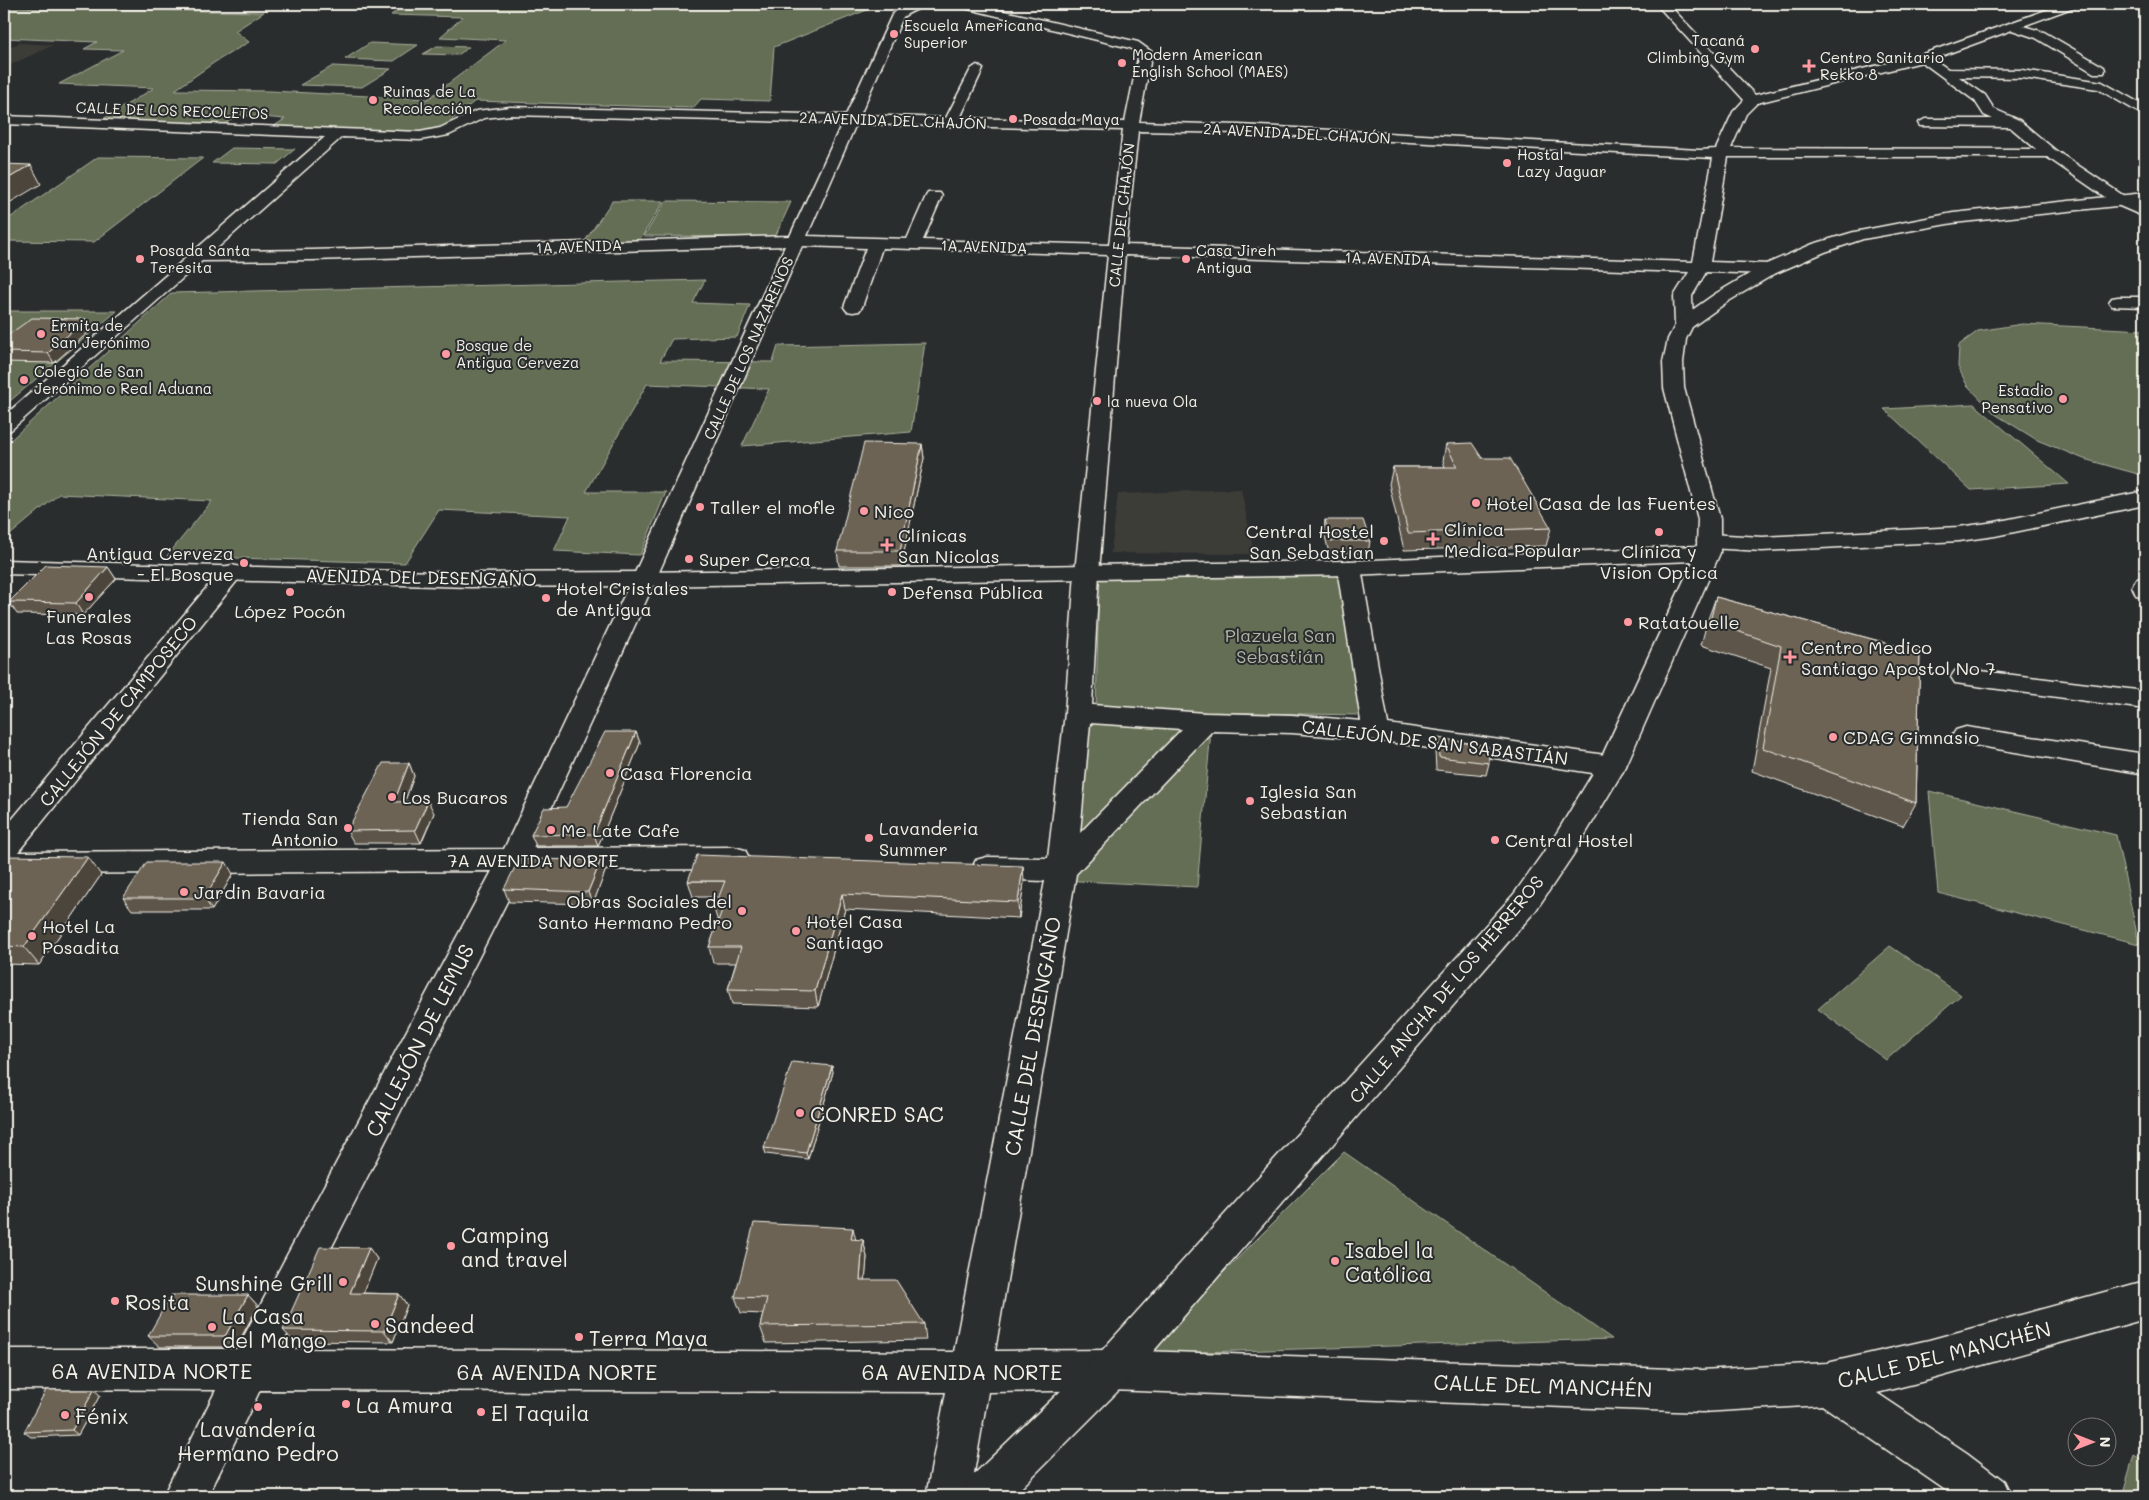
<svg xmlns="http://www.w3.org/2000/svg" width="2149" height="1500" viewBox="0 0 2149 1500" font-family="Mali,sans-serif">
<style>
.built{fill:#3e3d39}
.green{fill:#646e55;stroke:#acb09e}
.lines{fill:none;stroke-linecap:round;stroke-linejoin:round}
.minor-casing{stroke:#f4f1e8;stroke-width:3}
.major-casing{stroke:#f4f1e8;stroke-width:3}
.minor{fill:#2a2d2e;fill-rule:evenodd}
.major{fill:#2a2d2e;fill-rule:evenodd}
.wall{fill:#5d5548;stroke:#f4f1e8}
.shaded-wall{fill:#4c453b;stroke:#f4f1e8}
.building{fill:#6c6354;stroke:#f4f1e8}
.poi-dot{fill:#ff9aa2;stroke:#2a2d2e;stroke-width:2}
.labels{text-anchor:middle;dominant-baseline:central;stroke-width:4;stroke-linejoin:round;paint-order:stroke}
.far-poi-label{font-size:15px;fill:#f4f1e8;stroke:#2a2d2e;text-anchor:start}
.far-street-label{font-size:15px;fill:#f4f1e8;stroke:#2a2d2e}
.poi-label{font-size:18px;fill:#f4f1e8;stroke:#2a2d2e;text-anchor:start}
.street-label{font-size:18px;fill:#f4f1e8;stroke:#2a2d2e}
.park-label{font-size:18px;fill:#b3b6a6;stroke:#2a2d2e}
.near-street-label{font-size:21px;fill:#f4f1e8;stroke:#2a2d2e}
.near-poi-label{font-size:21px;fill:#f4f1e8;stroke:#2a2d2e;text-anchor:start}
</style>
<rect width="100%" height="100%" fill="#2a2d2e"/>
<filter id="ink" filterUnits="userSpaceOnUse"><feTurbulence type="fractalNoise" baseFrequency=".02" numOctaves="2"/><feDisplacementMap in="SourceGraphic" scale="10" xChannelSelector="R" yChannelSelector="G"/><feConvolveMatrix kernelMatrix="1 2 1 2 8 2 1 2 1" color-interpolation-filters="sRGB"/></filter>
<g filter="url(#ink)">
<!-- built -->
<path class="built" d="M19,43l34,2 -49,23v-18z
M1241,489l13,65 -143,-1 7,-59z"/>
<!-- green -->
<path class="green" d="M406,4h476l-108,43 -4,54 -69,-2 -8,9 -218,-7 -37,30 -15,2 -152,-5 14,-9 -47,-4 -15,10 -120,-6 51,-31 -95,-4 64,-34 -39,-1 13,-7 -93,-4v-31l260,5 -29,19 14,11 -34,20 -40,28 95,1 158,8 78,-59 -66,-3 23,-20 -72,-2z
M370,43l48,2 -24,16 -49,-2z
M437,46l32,1 -11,8 -35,-1z
M333,66l58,3 -29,18 -62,-2z
M232,148l63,1 -18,15 -65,-1z
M98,157l105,1 -109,84 -90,-1v-19z
M612,201h52l-25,40h-54z
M666,201l125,1 -16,35 -131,-1z
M705,280l-12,23 57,2 -13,32 -65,2 -12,22 113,1 5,-16 147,-3 -14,89 -169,14 27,-57 -122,-5 -61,108h80l-26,63 -86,-4 16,-35 -131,-6 -34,53 -238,-7 45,-55 -153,-7 -55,46v-94l168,-153z
M4,311h113l-113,95z
M2022,324l123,6v146l-61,-17 -47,-19 -42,-26 -28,-29 -9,-18 1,-22 19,-14z
M1974,404l95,80 -98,6 -87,-81z
M1338,573l22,142 -264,-5 3,-131z
M1090,720l100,5 -118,124z
M1211,730l-14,157 -137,-7z
M1929,791l187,44 23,109 -201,-51z
M1890,946l71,49 -75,65 -68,-51z
M1344,1152l268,187 -470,15z
M2134,1455l11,7v34h-23z"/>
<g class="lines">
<defs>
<path id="minor" d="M909,4h17c-6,6 -16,7 -23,13l-43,98 86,3 25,-49 6,-4 6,4 -23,49 165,4 14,-69 -9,-5 -174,-42 -2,-2h20l164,38 14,10 -13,70 100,3 461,25 16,-1 17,-37 11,-12 -88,-96h12l87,91 165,-40 143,-51h16l-2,2 -54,20 21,6 60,35 1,3 -1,3h-10l-58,-35 -24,-8 -79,29 15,10 74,1 80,12 43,24v10l-47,-27 -76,-11 -63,-1 26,18 9,14 25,11 36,30 72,48 18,8v11l-30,-13 -68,-47h-319l-18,105 60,2 6,1 3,4 -3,4 -6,1 -64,-2 -14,24 1,28 -3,4 -6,2 -6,-2 -3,-4 -1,-28 15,-24 -564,-17 -26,317 -7,133 113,8 87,2 69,6 -24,-153 4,-5 8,-2 8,2 4,5 27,156 224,32 10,3 4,7 -4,7 -10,3 -236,-36 -84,-7 -80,-2 -136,143 -81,477 116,-1 591,20 125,-7 102,-23 216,-59v38l-216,61 -52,13 90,60 37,28 7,15h-57l-132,-91 -120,7 -591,-22 -123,2 -18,104h-44l20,-104 -686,-2 -52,106h-45l53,-106 -212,-1v-40h233l255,-478 -488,3v-45l220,-262 8,-2 8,2 4,5 -4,5 -222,275 486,-3 128,-270 153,-333 -473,14 -110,1 -191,169 -7,2v-16l321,-279 -321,-13v-8l416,16 20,-4 36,-17 34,-4 336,8 46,-100 9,-8zM1922,62l53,39 9,14 9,4h-68l-7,4 2,3 90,1 26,22 -305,-1 15,-34 11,-11zM510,115l332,8 -52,113 -478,14 -98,1 128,-114 78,3 29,-5 35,-17zM856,124l267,6 -14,115 -186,-5 19,-44 -2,-3h-12l-2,3 -19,43 -100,-3zM1138,131l101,2 474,25 -20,104 -567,-17zM802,246l64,2 -22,59 3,4 6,1 6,-1 3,-4 20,-59 226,7 -33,317 -10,141 -17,145 -61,-1 -11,3 -4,8 4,8 11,3 58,2 -91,471 -674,-3 243,-479 211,-1 11,-3 4,-8 -4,-8 -11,-3 -201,1 123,-269zM1090,723l92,6 -102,104z
M2126,4h15l4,2v7z
M2118,297h27v10l-33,-1 -3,-4 3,-4z
M2145,491v14l-150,31 -36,5 -197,10 -53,-3 -8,-2 -4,-5 4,-5 8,-2 53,3 197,-10 36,-5z
M2145,577v20l-9,-2 -4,-9 5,-7z
M1964,669l181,22v18l-190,-26 -4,-6 4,-6z
M1966,727l179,27v20l-189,-32 -4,-6 4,-6z"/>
<path id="major" d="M2145,193v10l-192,20 -90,16 -38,13 -49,21 -49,29 -35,25 -6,12 -3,23 1,26 36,131v34l-94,213 -53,89 -37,55 -411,474 -112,112h-53l7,-15 130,-125 417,-462 39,-55 45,-74 95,-204 -344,14 -705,11 -173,1 -467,-13v-14l467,13 173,-1 705,-11 348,-15 1,-27 -34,-131 -1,-26 5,-23 10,-19 37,-26 49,-29 49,-21 41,-12 99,-19z"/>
</defs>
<!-- minor casing -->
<use href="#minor" class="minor-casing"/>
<!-- major casing -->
<use href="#major" class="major-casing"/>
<!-- minor -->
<use href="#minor" class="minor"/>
<!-- major -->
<use href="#major" class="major"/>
</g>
<!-- wall -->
<path class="wall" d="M92,329l-38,34 -50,-1v-24z
M922,444l2,14 -23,108h-62l-2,-15z
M1446,444l36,14 69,70 -5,18 -142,4 -15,-66 4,-17h52l-2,-6z
M1325,520l45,21 -2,12h-39l-5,-21z
M108,567l8,12 -33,36 -66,-1 -8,-12z
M1716,597l204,55 -4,151 -13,23 -151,-55 19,-103 -70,-23 7,-26z
M636,732l4,11 -42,103h-62l-5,-11 35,-28z
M1438,738l51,25 -3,12 -50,-5 -1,-19z
M409,763l5,13 -9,25 29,12 -13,30h-67l-7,-12z
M4,856l97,19 -62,90 -35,-1z
M601,860l4,12 -12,32 -84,-2 -5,-13z
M233,874l-21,36h-80l-9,-12z
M688,881l336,1 -5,36 -174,-9 -27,98 -86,-3 -4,-15 8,-26h-23l-4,-16 9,-25 -4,-13 5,-12h-26z
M833,1072l-25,87 -42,-5 -2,-6z
M855,1240h8l4,17 -2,23 59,44 2,16 -160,3 -6,-17 3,-12 -22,-1 -6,-16z
M369,1248l8,11 -14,34 36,1 8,11 -14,37 -100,-1 -10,-11z
M248,1295l10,11 -22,41h-76l-12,-11z
M100,1395l-22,40 -47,2 -7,-5z"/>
<!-- shaded-wall -->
<path class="shaded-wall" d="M31,165l10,19 -37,22v-25z
M86,319l6,10 -38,34 -6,-10z
M922,444l2,14 -23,108 -1,-15z
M108,567l8,12 -33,36 -7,-12z
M636,732l4,11 -42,103 -4,-12z
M409,763l5,13 -14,38 -6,-12z
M428,801l6,12 -13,30 -6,-13z
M88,857l13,18 -62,90 -15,-18z
M601,860l4,12 -12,32 -5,-12z
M226,862l7,12 -21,36 -8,-12z
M1023,866l1,16 -5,36 -1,-16z
M842,894l3,15 -27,98 -3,-16z
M832,1066l1,6 -25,87 -2,-6z
M853,1228l4,17 -6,-6z
M863,1240l4,17 -3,40 -4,-17z
M369,1248l8,11 -18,45 -9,-11z
M399,1294l8,11 -14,37 -9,-11z
M248,1295l10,11 -22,41 -11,-11z
M94,1390l6,5 -22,40 -6,-5z"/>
<!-- building -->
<path class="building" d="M4,164l27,1 -27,16z
M32,318l54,1 -38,34 -44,-1v-14z
M864,443l58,1 -22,107h-63z
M1472,443l10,15h28l41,70 -143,5 -15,-66h64l-11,-23z
M1325,520h38l7,21h-39z
M46,565l62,2 -32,36 -67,-1z
M1716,597l204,55 -4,151 -153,-55 18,-102 -71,-24z
M605,732h31l-42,102 -63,1 13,-27 22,-1z
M1438,738l50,8 1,17 -50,-6z
M383,763h26l-15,39 34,-1 -13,29 -68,1z
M697,855l326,11 -5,36 -176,-8 -27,97 -87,-2 13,-42h-32l13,-37 -8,-1 11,-28h-37z
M4,856l84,1 -64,90 -20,-1z
M519,859l82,1 -13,32 -84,-3z
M147,862h79l-22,36h-81z
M792,1062l40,4 -26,87 -42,-5z
M754,1223l99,5 -2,11 12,1 -3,40h36l28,44 -164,2 7,-28 -32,-1z
M320,1247l49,1 -19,45 49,1 -15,37 -101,-1z
M171,1295h77l-23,41h-77z
M46,1390h48l-22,40 -48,2z"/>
</g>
<!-- markers -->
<g class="poi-dot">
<circle cx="894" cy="34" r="5"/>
<circle cx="1755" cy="49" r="5"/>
<circle cx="1122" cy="63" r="5"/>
<path d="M1806.5 58.5h5v5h5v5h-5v5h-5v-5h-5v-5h5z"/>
<circle cx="373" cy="100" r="5"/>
<circle cx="1013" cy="119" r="5"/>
<circle cx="1507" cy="163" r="5"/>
<circle cx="140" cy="259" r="5"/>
<circle cx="1186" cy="259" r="5"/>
<circle cx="41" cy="334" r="5"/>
<circle cx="446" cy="354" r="5"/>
<circle cx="24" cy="380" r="5"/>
<circle cx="2063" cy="399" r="5"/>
<circle cx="1097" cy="401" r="5"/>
<circle cx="1476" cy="503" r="5"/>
<circle cx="700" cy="507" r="5"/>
<circle cx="864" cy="511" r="5"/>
<circle cx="1659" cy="532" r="5"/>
<path d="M1430.5 531.5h5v5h5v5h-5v5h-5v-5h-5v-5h5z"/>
<circle cx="1384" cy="541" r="5"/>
<path d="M884.5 537.5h5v5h5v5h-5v5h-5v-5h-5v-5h5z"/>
<circle cx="689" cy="559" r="5"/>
<circle cx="244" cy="563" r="5"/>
<circle cx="290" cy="592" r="5"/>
<circle cx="892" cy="592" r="5"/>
<circle cx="89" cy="597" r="5"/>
<circle cx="546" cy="598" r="5"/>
<circle cx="1628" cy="622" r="5"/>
<path d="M1787.5 649.5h5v5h5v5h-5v5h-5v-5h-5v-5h5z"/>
<circle cx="1833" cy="737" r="5"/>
<circle cx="610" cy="773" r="5"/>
<circle cx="392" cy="797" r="5"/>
<circle cx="1250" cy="801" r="5"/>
<circle cx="348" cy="828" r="5"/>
<circle cx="551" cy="830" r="5"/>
<circle cx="869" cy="838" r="5"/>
<circle cx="1495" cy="840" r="5"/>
<circle cx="184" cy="892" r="5"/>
<circle cx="742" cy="911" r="5"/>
<circle cx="796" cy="931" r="5"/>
<circle cx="32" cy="936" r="5"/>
<circle cx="800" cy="1113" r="5"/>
<circle cx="451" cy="1246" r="5"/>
<circle cx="1335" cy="1261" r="5"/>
<circle cx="343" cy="1282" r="5"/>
<circle cx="115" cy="1301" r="5"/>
<circle cx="375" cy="1324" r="5"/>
<circle cx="212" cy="1327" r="5"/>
<circle cx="579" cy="1337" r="5"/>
<circle cx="346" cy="1404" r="5"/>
<circle cx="258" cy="1407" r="5"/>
<circle cx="481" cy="1412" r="5"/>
<circle cx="65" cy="1415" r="5"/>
</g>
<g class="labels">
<!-- far-poi labels -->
<g class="far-poi-label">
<text x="904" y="25">Escuela Americana<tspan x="904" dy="17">Superior</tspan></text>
<text x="1745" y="40" text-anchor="end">Tacaná<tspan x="1745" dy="17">Climbing Gym</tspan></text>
<text x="1132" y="54">Modern American<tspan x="1132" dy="17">English School (MAES)</tspan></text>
<text x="1820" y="57">Centro Sanitario<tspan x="1820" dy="17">Rekko 8</tspan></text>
<text x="383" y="91">Ruinas de La<tspan x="383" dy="17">Recolección</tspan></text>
<text x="1023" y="119">Posada Maya</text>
<text x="1517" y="154">Hostal<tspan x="1517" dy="17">Lazy Jaguar</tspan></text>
<text x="150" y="250">Posada Santa<tspan x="150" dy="17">Teresita</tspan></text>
<text x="1196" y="250">Casa Jireh<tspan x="1196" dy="17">Antigua</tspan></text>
<text x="51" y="325">Ermita de<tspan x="51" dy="17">San Jerónimo</tspan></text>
<text x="456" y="345">Bosque de<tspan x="456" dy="17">Antigua Cerveza</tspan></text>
<text x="34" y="371">Colegio de San<tspan x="34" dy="17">Jerónimo o Real Aduana</tspan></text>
<text x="2053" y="390" text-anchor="end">Estadio<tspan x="2053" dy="17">Pensativo</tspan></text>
<text x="1107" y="401">la nueva Ola</text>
</g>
<!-- far-street labels -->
<g class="far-street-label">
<text transform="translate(172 110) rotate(2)">CALLE DE LOS RECOLETOS</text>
<text transform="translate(893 120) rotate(2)">2A AVENIDA DEL CHAJÓN</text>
<text transform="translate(1297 133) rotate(3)">2A AVENIDA DEL CHAJÓN</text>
<text transform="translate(1121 215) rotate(-84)">CALLE DEL CHAJÓN</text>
<text transform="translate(579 246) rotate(-2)">1A AVENIDA</text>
<text transform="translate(984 246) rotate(2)">1A AVENIDA</text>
<text transform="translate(1388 258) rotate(2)">1A AVENIDA</text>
<text transform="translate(748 348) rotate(-66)">CALLE DE LOS NAZARENOS</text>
</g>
<!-- poi labels -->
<g class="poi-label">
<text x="1486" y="503">Hotel Casa de las Fuentes</text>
<text x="710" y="507">Taller el mofle</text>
<text x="874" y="511">Nico</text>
<text x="1444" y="529">Clínica<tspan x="1444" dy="21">Medica Popular</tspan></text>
<text x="1374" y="531" text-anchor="end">Central Hostel<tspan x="1374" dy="21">San Sebastian</tspan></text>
<text x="898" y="535">Clínicas<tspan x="898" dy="21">San Nicolas</tspan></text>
<text x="1659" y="551" text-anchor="middle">Clínica y<tspan x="1659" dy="21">Vision Optica</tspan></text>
<text x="234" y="553" text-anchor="end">Antigua Cerveza<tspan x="234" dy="21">- El Bosque</tspan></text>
<text x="699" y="559">Super Cerca</text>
<text x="556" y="588">Hotel Cristales<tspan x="556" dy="21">de Antigua</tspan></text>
<text x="902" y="592">Defensa Pública</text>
<text x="290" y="611" text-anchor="middle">López Pocón</text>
<text x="89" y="616" text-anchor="middle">Funerales<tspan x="89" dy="21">Las Rosas</tspan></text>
<text x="1638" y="622">Ratatouelle</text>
<text x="1801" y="647">Centro Medico<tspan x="1801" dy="21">Santiago Apostol No 7</tspan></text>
<text x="1843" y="737">CDAG Gimnasio</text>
<text x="620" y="773">Casa Florencia</text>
<text x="1260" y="791">Iglesia San<tspan x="1260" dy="21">Sebastian</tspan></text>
<text x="402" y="797">Los Bucaros</text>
<text x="338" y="818" text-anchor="end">Tienda San<tspan x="338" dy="21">Antonio</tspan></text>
<text x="879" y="828">Lavanderia<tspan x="879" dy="21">Summer</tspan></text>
<text x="561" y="830">Me Late Cafe</text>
<text x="1505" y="840">Central Hostel</text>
<text x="194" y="892">Jardin Bavaria</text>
<text x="732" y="901" text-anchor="end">Obras Sociales del<tspan x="732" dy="21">Santo Hermano Pedro</tspan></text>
<text x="806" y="921">Hotel Casa<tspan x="806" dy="21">Santiago</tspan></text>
<text x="42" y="926">Hotel La<tspan x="42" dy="21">Posadita</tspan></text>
</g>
<!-- street labels -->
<g class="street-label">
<text transform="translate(421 577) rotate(1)">AVENIDA DEL DESENGAÑO</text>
<text transform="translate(118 711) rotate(-51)">CALLEJÓN DE CAMPOSECO</text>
<text transform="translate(1435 742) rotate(7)">CALLEJÓN DE SAN SABASTIÁN</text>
<text x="533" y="860">7A AVENIDA NORTE</text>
<text transform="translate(1446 989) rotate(-50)">CALLE ANCHA DE LOS HERREROS</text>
</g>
<!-- park labels -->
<g class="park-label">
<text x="1280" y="635">Plazuela San<tspan x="1280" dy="21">Sebastián</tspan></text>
</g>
<!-- near-street labels -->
<g class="near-street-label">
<text transform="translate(1032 1036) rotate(-80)">CALLE DEL DESENGAÑO</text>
<text transform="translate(419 1040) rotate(-63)">CALLEJÓN DE LEMUS</text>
<text transform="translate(1944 1354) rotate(-14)">CALLE DEL MANCHÉN</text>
<text x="152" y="1370">6A AVENIDA NORTE</text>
<text x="557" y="1371">6A AVENIDA NORTE</text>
<text x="962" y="1371">6A AVENIDA NORTE</text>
<text transform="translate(1543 1385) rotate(2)">CALLE DEL MANCHÉN</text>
</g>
<!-- near-poi labels -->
<g class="near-poi-label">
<text x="810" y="1113">CONRED SAC</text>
<text x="461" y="1234">Camping<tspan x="461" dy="24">and travel</tspan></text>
<text x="1345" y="1249">Isabel la<tspan x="1345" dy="24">Católica</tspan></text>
<text x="333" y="1282" text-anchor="end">Sunshine Grill</text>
<text x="125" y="1301">Rosita</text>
<text x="222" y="1315">La Casa<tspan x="222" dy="24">del Mango</tspan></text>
<text x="385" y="1324">Sandeed</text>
<text x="589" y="1337">Terra Maya</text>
<text x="356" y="1404">La Amura</text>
<text x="491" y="1412">El Taquila</text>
<text x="75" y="1415">Fénix</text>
<text x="258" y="1428" text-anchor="middle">Lavandería<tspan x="258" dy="24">Hermano Pedro</tspan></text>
</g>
</g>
<!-- margin -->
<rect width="2149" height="1500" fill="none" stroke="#2a2d2e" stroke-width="20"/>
<rect x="10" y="10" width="2129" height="1480" fill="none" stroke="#f4f1e8" stroke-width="2" filter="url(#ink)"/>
<!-- north arrow -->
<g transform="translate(2092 1442) rotate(90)"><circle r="24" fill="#2a2d2e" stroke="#7b7b78"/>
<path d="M0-4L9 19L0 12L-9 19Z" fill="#ff9aa2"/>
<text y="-8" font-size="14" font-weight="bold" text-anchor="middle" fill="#f4f1e8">N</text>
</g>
</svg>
